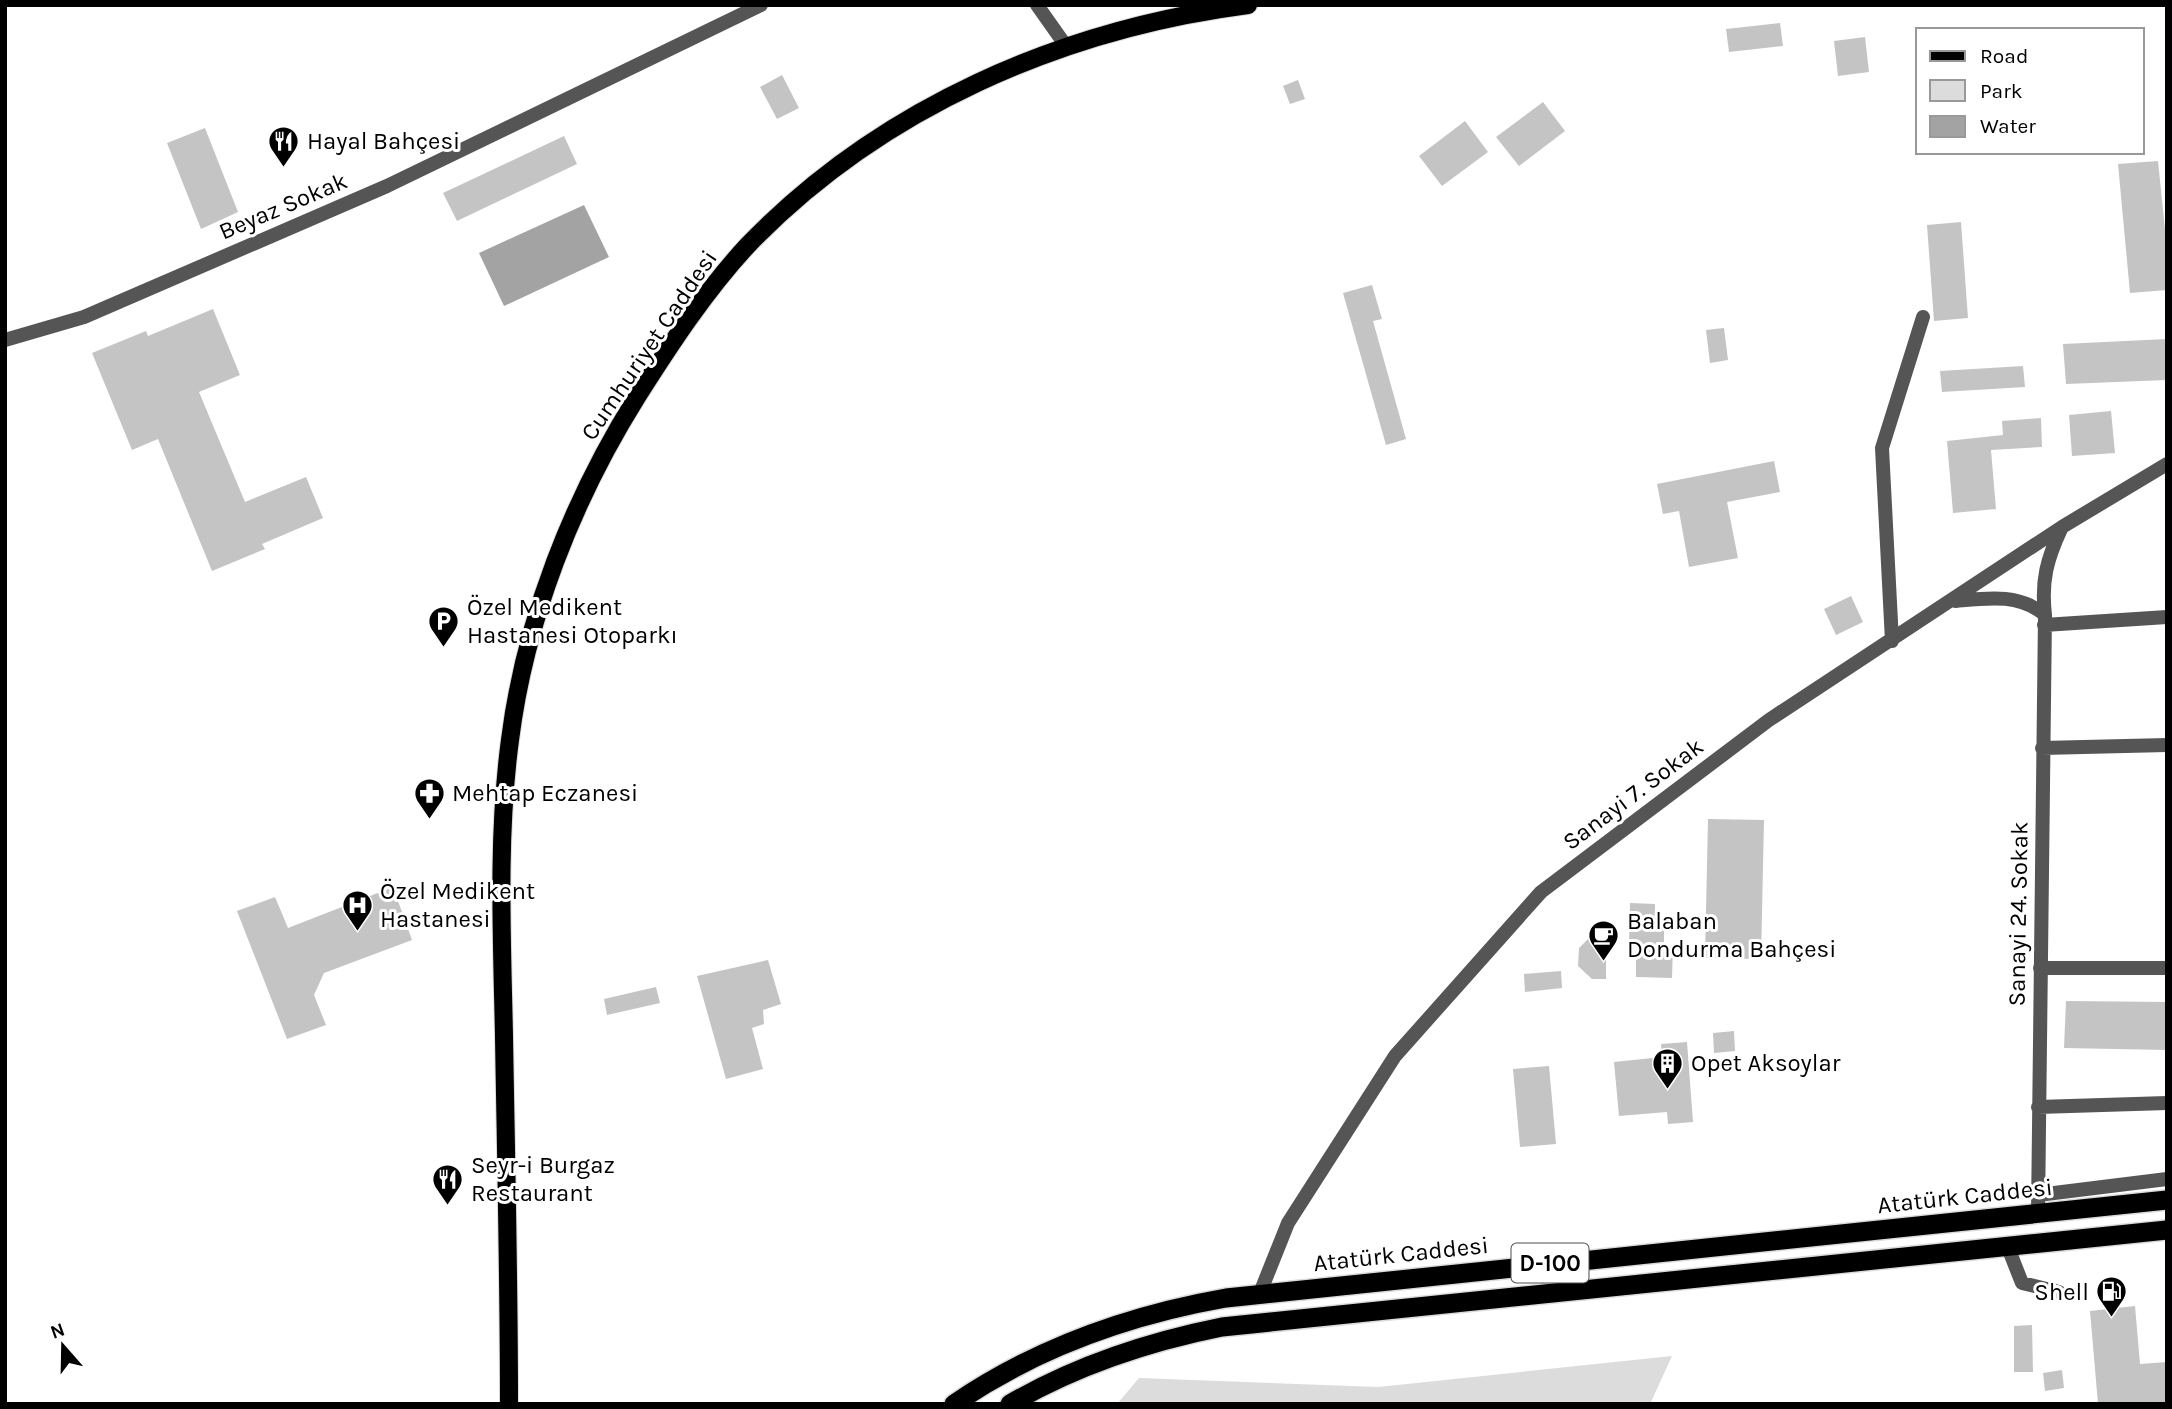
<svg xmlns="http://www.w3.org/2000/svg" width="2172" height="1409" viewBox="0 0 2172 1409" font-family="Karla,sans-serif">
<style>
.green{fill:#dcdcdc}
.water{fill:#a3a3a3}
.building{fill:#c4c4c4}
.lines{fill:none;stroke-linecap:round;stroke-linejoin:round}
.primary-casing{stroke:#dbdbdb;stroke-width:20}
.trunk-casing{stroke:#dbdbdb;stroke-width:22}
.minor{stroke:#555;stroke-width:14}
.tertiary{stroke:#555;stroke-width:14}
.primary{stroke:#000;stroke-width:18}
.trunk{stroke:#000;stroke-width:19}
.labels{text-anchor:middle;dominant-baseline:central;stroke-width:6;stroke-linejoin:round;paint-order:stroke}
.shield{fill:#fff;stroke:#4c4c4c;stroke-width:2}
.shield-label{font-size:23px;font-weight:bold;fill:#000}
.poi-label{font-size:24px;fill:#000;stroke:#fff;text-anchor:start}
.street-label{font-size:24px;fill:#000;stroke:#fff}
</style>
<rect width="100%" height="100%" fill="#fff"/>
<!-- green -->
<path class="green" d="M1672,1356l-22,48h-533l22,-26 239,9z"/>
<!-- water -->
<path class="water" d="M584,205l25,52 -105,49 -25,-53z"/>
<!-- building -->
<path class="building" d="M1780,23l3,23 -54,6 -3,-23z
M1865,37l4,35 -31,4 -4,-35z
M782,75l17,33 -22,11 -17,-32z
M1298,80l7,19 -15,5 -7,-18z
M1543,102l22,29 -46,35 -23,-29z
M1465,121l23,31 -46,34 -23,-30z
M205,128l33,84 -37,17 -34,-86z
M564,136l13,28 -120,57 -14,-28z
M2158,161l9,88v41l-37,3 -12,-129z
M1961,222l7,96 -34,3 -7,-96z
M1372,285l10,34 -9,2 33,118 -20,6 -43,-152z
M213,309l27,66 -41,17 46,110 61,-25 17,41 -61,26 3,5 -53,22 -54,-132 -26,11 -40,-97 54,-22 2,5z
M1724,328l4,32 -18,3 -4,-33z
M2167,339v41l-101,4 -3,-40z
M2023,366l2,21 -83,5 -2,-21z
M2111,411l4,42 -43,3 -3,-41z
M2041,418l1,29 -51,3 5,59 -43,4 -6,-72 56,-6 -1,-14z
M1774,461l6,31 -53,10 11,56 -49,9 -10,-56 -16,3 -6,-30z
M1851,596l12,26 -27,13 -12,-26z
M1708,819l56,1 -3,139 -56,-1z
M393,887l19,53 -88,33 -10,22 12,30 -39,14 -50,-128 38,-14 13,31z
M1630,903l25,1v23h9v19h9l-1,32 -36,-1v-33h-7z
M1592,935h14v44h-14l-14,-13 1,-18z
M768,960l13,44 -18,6 1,14 -12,4 11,41 -37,10 -29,-103z
M1561,971l1,17 -37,4 -1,-18z
M656,987l4,16 -53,12 -3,-16z
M2066,1001l101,1v48l-103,-2z
M1734,1031l1,20 -21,2 -1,-20z
M1687,1042l6,80 -25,2 -1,-12 -48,4 -5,-54 48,-5 -1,-13z
M1549,1066l7,78 -36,3 -7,-78z
M2135,1306l5,58 27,-2v42h-69l-8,-93z
M2032,1325l1,47h-19v-46z
M2062,1370l2,18 -19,3 -2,-18z"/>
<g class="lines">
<defs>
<path id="primary" d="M509,1404c0,-123 -3,-246 -5,-368 -2,-98 -7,-199 6,-296 15,-120 63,-241 127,-343 33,-52 69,-107 111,-152 132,-137 314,-216 500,-240"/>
<path id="trunk" d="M954,1404c82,-56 175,-89 272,-106l941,-98
M1010,1404c67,-39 137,-62 212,-77l945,-97"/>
</defs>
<!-- primary casing -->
<use href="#primary" class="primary-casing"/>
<!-- trunk casing -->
<use href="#trunk" class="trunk-casing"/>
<!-- minor -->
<path class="minor" d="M5,340l79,-23 303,-131 374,-181
M1956,601c31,-3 63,-8 89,14
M2044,625l123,-8
M1892,641l-10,-193 41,-131
M2042,748l125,-3
M2040,968h127
M2038,1107l129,-4
M2038,1195l129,-16
M2038,1213l7,-598c-4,-34 2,-56 16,-86
M2007,1245l15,38 37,9
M1260,1293l28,-70 107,-167 146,-164 228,-172 293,-193 105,-63"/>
<!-- tertiary -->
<path class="tertiary" d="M1037,5l29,41"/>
<!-- primary -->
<use href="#primary" class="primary"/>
<!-- trunk -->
<use href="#trunk" class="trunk"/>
</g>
<!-- icons -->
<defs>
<symbol id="restaurant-pin" viewBox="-11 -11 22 30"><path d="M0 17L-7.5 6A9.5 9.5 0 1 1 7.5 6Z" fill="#000" stroke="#fff"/><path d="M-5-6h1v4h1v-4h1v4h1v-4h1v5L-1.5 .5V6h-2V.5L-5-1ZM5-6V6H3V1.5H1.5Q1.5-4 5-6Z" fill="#fff"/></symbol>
<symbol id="parking-pin" viewBox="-11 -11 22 30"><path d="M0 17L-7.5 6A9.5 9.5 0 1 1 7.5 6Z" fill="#000" stroke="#fff"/><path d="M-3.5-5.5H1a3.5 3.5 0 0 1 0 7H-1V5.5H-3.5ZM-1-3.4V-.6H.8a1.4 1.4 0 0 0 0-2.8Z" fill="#fff"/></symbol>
<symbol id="pharmacy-pin" viewBox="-11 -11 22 30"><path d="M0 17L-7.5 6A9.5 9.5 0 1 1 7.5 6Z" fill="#000" stroke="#fff"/><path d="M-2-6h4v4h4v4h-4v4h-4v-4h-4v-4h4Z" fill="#fff"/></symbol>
<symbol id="hospital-pin" viewBox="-11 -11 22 30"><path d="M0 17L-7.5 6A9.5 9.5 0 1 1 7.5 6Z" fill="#000" stroke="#fff"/><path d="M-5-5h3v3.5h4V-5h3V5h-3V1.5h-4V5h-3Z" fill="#fff"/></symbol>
<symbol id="cafe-pin" viewBox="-11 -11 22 30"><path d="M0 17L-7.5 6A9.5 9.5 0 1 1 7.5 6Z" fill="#000" stroke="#fff"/><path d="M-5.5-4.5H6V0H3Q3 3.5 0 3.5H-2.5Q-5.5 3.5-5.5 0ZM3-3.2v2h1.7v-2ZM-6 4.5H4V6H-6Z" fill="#fff"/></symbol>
<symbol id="building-pin" viewBox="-11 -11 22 30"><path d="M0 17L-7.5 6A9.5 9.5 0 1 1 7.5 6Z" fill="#000" stroke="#fff"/><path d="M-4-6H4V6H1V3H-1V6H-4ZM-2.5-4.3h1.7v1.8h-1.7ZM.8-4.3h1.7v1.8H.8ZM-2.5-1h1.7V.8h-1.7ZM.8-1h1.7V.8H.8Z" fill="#fff"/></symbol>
<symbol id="fuel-pin" viewBox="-11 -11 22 30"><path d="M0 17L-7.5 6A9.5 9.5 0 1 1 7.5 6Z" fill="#000" stroke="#fff"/><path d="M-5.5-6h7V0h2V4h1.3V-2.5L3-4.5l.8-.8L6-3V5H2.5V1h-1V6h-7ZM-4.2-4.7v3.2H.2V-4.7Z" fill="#fff"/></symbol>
</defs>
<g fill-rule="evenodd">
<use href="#restaurant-pin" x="266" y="124" width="35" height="47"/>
<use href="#parking-pin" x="426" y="604" width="35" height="47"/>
<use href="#pharmacy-pin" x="412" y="776" width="35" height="47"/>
<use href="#hospital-pin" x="340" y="888" width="35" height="47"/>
<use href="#cafe-pin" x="1586" y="918" width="35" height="47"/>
<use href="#building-pin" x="1650" y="1046" width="35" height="47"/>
<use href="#restaurant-pin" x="430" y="1162" width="35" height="47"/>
<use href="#fuel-pin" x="2094" y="1274" width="35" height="47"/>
</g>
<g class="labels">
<!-- shield labels -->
<rect class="shield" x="1511.5" y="1243.5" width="77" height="39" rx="5"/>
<g class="shield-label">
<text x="1550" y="1263">D-100</text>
</g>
<!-- poi labels -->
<g class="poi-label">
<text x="307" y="141">Hayal Bahçesi</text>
<text x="467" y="607">Özel Medikent<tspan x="467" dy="28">Hastanesi Otoparkı</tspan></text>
<text x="452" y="793">Mehtap Eczanesi</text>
<text x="380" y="891">Özel Medikent<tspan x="380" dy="28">Hastanesi</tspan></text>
<text x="1627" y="921">Balaban<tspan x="1627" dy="28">Dondurma Bahçesi</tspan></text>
<text x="1691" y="1063">Opet Aksoylar</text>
<text x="471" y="1165">Seyr-i Burgaz<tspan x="471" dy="28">Restaurant</tspan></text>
<text x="2089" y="1292" text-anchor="end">Shell</text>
</g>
<!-- street labels -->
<g class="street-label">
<text transform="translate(283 206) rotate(-23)">Beyaz Sokak</text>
<text transform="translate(649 345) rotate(-56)">Cumhuriyet Caddesi</text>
<text transform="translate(1633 794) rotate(-37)">Sanayi 7. Sokak</text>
<text transform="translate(2018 914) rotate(-89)">Sanayi 24. Sokak</text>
<text transform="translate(1965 1196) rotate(-6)">Atatürk Caddesi</text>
<text transform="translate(1401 1254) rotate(-6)">Atatürk Caddesi</text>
</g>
</g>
<!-- border -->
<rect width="2172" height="1409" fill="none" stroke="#000000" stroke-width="14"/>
<!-- legend -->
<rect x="1916" y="28" width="228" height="126" fill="#ffffff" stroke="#999999" stroke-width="2"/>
<rect x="1930" y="51" width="35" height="10" fill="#000000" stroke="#999999" stroke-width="2"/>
<text x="1980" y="63" font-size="21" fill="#000000">Road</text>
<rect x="1930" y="80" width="35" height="21" fill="#dcdcdc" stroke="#999999" stroke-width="2"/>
<text x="1980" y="98" font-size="21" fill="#000000">Park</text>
<rect x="1930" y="116" width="35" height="21" fill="#a3a3a3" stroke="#999999" stroke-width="2"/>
<text x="1980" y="133" font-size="21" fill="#000000">Water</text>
<!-- north arrow -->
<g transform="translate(63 1346) rotate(340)" stroke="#ffffff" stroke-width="5" paint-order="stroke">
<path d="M0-5L12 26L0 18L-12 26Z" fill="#000000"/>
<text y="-10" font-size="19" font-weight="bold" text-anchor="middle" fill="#000000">N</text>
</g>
</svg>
